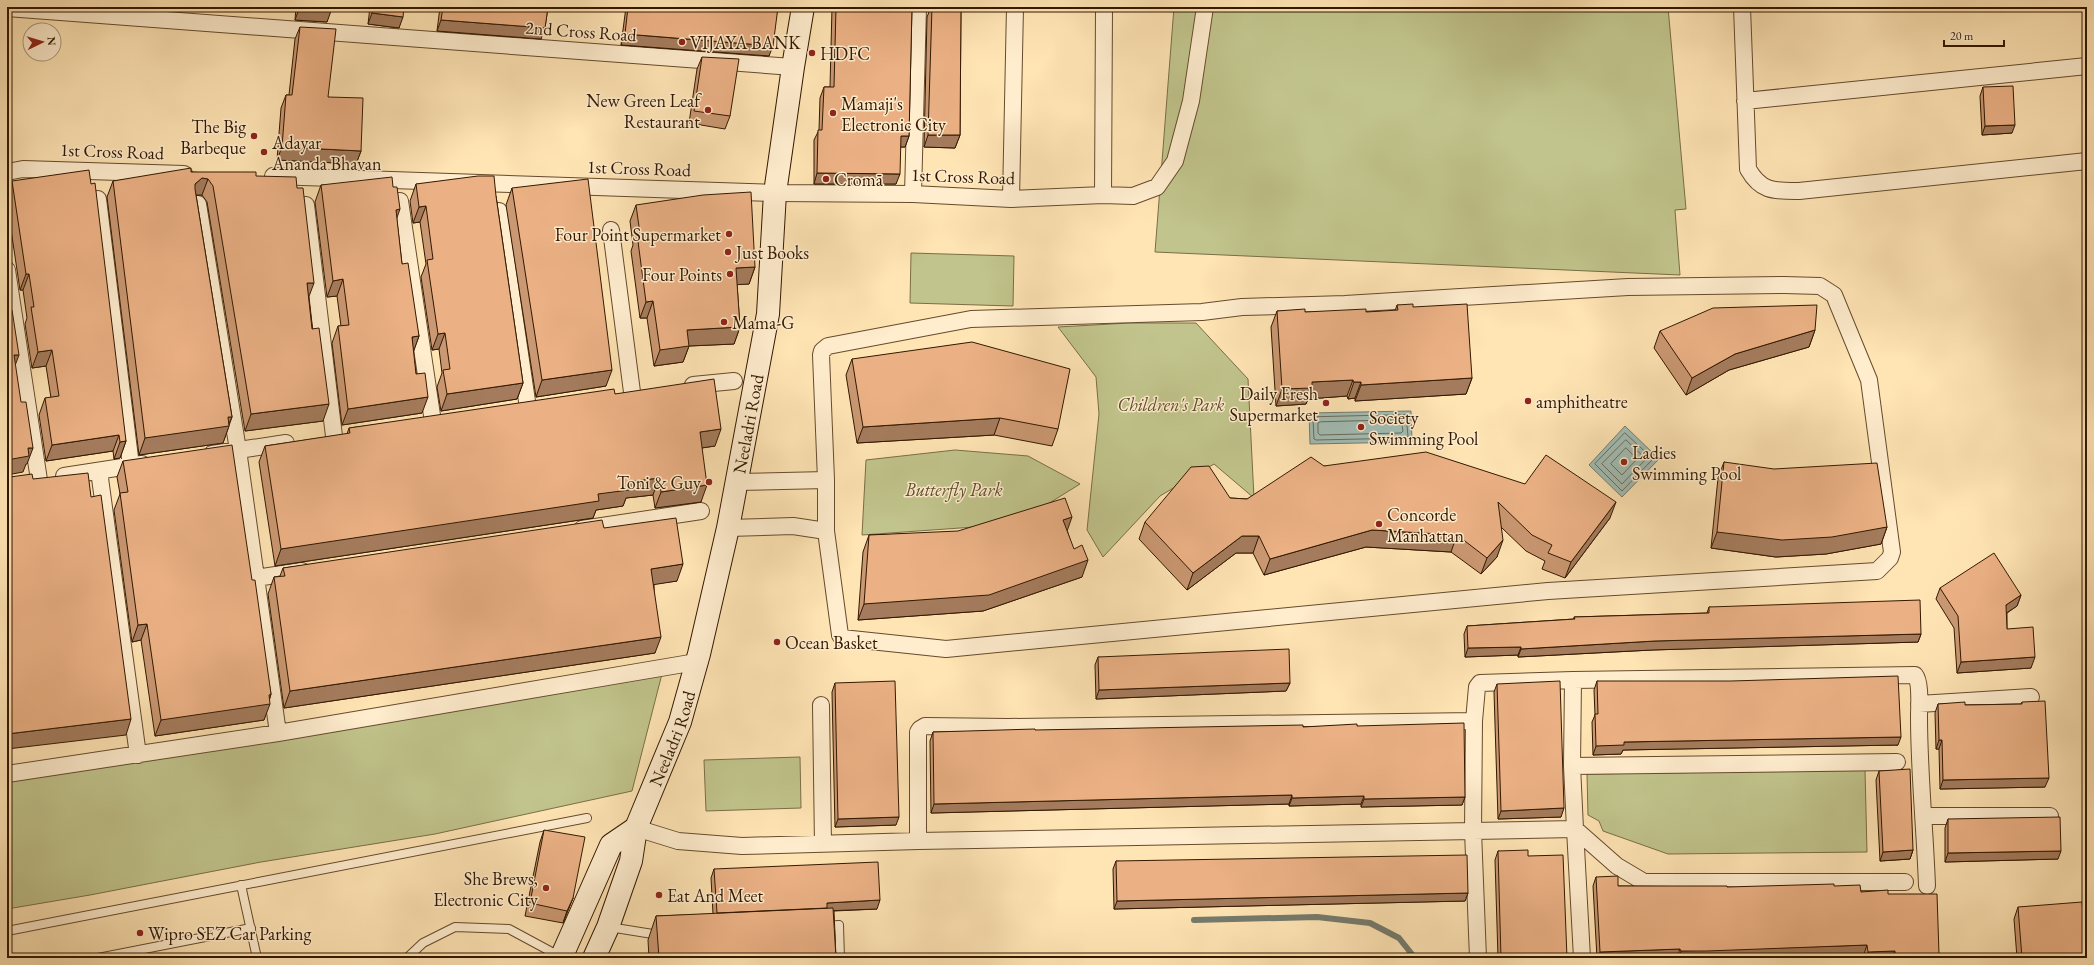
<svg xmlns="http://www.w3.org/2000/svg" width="2094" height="965" viewBox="0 0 2094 965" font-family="'EB Garamond',serif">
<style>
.green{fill:#c1c48c;stroke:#7a6e46}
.water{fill:#a2bdb5;stroke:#757b6d}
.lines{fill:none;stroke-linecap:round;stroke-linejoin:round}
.shore{stroke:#6a6a5a;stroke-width:1}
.stream{stroke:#757b6d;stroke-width:6}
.lane-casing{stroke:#654b2d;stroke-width:10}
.street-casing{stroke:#654b2d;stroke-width:18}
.secondary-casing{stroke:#321800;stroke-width:24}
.lane{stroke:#ffedce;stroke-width:8}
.street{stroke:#ffedce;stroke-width:16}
.secondary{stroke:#ffedce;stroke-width:22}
.wall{fill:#ca9872;stroke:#321800}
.shaded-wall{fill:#a47c5d;stroke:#321800}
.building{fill:#ebb185;stroke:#321800}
.poi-dot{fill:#8f2418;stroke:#ffedce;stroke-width:1.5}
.labels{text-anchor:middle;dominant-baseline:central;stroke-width:3;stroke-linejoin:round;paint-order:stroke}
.street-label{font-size:18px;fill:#321800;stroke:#ffedce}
.poi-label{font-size:18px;fill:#321800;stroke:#ffedce;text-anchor:start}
.park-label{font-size:18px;font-style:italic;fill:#5d4c2a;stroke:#ffedce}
</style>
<rect width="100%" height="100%" fill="#ffe4b4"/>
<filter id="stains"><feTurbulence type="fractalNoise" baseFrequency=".005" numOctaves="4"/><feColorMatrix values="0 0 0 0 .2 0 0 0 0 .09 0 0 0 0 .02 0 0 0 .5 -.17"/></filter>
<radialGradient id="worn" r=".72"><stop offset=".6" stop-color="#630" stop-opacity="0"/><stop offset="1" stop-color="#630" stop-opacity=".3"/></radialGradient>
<!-- green -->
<path class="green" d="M1174,7h494l18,202 -11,1 5,65 -525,-23z
M911,253l103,3 -1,50 -103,-3z
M1129,323h67l52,56 6,119 -40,-34 -54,32 -57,61 -16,-27 12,-116 -3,-37 -38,-50z
M955,450l73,6 52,28 -45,28 -61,15 -112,8 4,-75z
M664,666l-32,125 -197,43 -174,28 -171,33 -83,14v-135z
M800,757l1,51 -95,3 -2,-51z
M1865,770l2,82 -199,2 -65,-23 -4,-10 -11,-6 -1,-41z"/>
<!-- water -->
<path class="water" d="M1411,411l1,31 -102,2 -1,-31z
M1625,426l34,33 -37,38 -33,-32z"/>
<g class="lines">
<!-- shore -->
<path class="shore" d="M1406,415l2,21 -1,2 -91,2 -2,-1 -1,-20 2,-2z
M1401,420l2,11 -2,2 -81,2 -2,-2v-10l2,-1z
M1625,433l28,26 -31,32 -27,-27z
M1626,440l20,19 -24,25 -20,-20z
M1626,448l11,11 -15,16 -11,-11z"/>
<!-- stream -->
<path class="stream" d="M1194,920l123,-3 53,6 29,15 16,20"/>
<defs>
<path id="lane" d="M241,885l16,73
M824,926l15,-1 1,33
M609,927l50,8
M7,931l580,-113
M98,958l153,-30
M407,958l16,-15 32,-16 54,2 52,28"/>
<path id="street" d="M1742,7l6,162c13,23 26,22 51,22l288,-30
M7,8l786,59
M1745,101l342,-35
M7,172l16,-3 161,5
M273,176l502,17 138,1 98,5 92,-4 30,1 24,-9 18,-26 16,-60 14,-94
M913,194l5,-187
M1103,195l1,-188
M98,199l33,267
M1011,199l4,-192
M400,201l33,221
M198,204l40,246 40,283
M306,205l28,231
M499,211l29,197
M611,230l21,162
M7,270l32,210
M1784,285l36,1 14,9 35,85 23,172 -2,6 -13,13 -329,20 -602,58 -104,-11 -2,-3 -14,-104v-51l-5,-125 1,-4 6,-5 143,-27 231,-7 40,-5 103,-3 283,-17z
M693,385l41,-4
M212,454l74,-11
M99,471l39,284
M64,476l78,-12
M736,482l90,-2
M728,528l65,-2 33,5
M582,529l119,-18
M256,578l46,-7
M1573,680l342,-5c6,7 4,32 4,42 0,56 6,113 8,169
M1919,704l112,-7
M821,705l2,139
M1572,766l325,-4
M7,774l271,-41 418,-71
M1924,816h126
M636,828l42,13 64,5 176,-5v-109l2,-3 5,-3 83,1 466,-6 3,-34 3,-4 93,-3 -1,86 3,63 -102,2 1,-110
M918,841l555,-10 5,127
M1582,958l-7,-129 42,37 27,16h261"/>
<g id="secondary">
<path d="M561,958l50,-113 25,-17"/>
<path id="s1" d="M594,958l14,-31 23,-66 5,-33 44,-106 19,-68 29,-126 40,-214 7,-121 18,-126 10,-60"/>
</g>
</defs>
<!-- lane casing -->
<use href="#lane" class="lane-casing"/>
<!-- street casing -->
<use href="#street" class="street-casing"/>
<!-- secondary casing -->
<use href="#secondary" class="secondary-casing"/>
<!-- lane -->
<use href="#lane" class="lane"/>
<!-- street -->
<use href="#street" class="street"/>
<!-- secondary -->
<use href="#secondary" class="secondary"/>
</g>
<!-- wall -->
<path class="wall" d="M296,7h35l-4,15 -32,-2z
M370,7h34l-5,21 -31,-4z
M440,7h108l-3,21 -4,11 -104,-8z
M626,7h152l-9,49 -148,-11z
M832,7h80l-3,129 -4,11h-5l-4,37h-82v-44l5,-10 1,-32 4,-11h6z
M931,7h30l-1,128 -5,13 -31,-1 3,-130z
M300,27l28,70 33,54 -5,13 -79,-4 4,-52 5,-13h3l6,-56z
M702,57l28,59 -5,13 -36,-6 8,-54z
M1983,87l29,46 -30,2 -2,-39z
M191,172l65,4 53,121 14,124 -78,10 -38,-229 -5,-7h-6l36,222 -9,26 -84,12 -32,-258 6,-16z
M12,181l114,260 -6,17 -6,1 -1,-8 -67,10 -7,-46 6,-17h6l-5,-32 -14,2 -7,-44 2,-6 -4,-28h-3l-13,-87v-8z
M416,184l80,12 27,187 -6,16 -76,12 -4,-24 5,-14 -3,-24 -7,1 -11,-73 5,-13 -6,-42 -7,1 -3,-22z
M321,185l72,2 9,77 17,72 -6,16 9,61 -80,12 -10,-82 6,-17h3l-4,-30 -10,1 -12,-95z
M512,188l94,198 -70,11 -30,-192z
M636,205l119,62 -6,17h-12l3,43 -6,17 -45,2 -6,16 -29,4 -7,-48h-7l-9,-67 2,-6 -3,-24z
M1397,305l16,2 59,71 -6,16 -111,7v-3l-7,1 -1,-3 -39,3 -2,5 -30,2 -5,-79 6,-16 28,1h61l29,-1z
M1815,330l-6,17 -80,23 -43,25 -32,-47 6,-17z
M852,359l206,70 -6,17 -58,-11 -137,8 -11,-68z
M615,394l100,52 -13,2 -1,54 -46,6 -2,-13 -27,3 -3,8 -27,4 -3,8 -318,48 -16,-104 6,-16 82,-12 2,-6z
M123,461l129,119 19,114 -7,26 -109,16 -14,-96 -9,2 -18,-132 6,-16 -3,-17z
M1724,462l163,65 -6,17 -55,10 -50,3 -65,-9 7,-70z
M1324,466l286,52 -45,60 -23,-9 3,-8 -19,-10 -25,-24 -4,30 -16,17 -30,-22 -85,-5 -102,28 -11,-22h-17l-49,37 -48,-51 6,-17 85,-24 17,1z
M604,528l73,53 -23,3 1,69 -371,55 -16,-114 6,-17 6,-1 3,-8z
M1067,530l15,47 -99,34 -125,9 5,-68 6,-17z
M1940,588l81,7 -4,11 -10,7v16l24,39 -74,5 -3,-45 -18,-29z
M1709,607l212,27 -3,8 -266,8 -134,7v-2l-53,2 -1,-23 3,-8 107,-7v-2l133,-4z
M1098,657l192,26 -4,8 -190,8 -1,-34z
M1597,681l301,64 -275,5 -2,4 -28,1 -1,-33 3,-7 -1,-25z
M835,683l61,142 -61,2 -3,-135z
M1497,684l64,133 -63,2 -4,-127z
M2022,702l23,85 -105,2 -1,-40h-3l-1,-36 3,-9 27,1 56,-1z
M1357,726l108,71 -3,8 -101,2v-3l-72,2v-2l-358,9 -1,-72 3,-9z
M1879,771l34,79 -3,9 -30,2 -4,-81z
M1948,819l110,40 -113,3v-34z
M544,830l29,68 -10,25 -38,-7 15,-74z
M1498,851l30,5 39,102h-69l-3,-98z
M1116,861l352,32 -3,8 -351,8 -1,-40z
M714,869l163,40 -43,2 2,47h-187l-1,-18 8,-24 57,-2 -2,-36z
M1596,877l22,9 109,1 134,5 27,2 49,64h-73v-4l-115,4h-72v-1l-80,1 -4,-72z
M2018,907l68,41 1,10h-70l-3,-39z"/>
<!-- shaded-wall -->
<path class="shaded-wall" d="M299,9l32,2 -4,11 -32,-2z
M372,13l31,4 -4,11 -31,-4z
M441,20l104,8 -4,11 -104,-8z
M625,34l148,12 -4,10 -148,-11z
M2015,125l-3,8 -30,2 3,-9z
M928,135h32l-5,13 -31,-1z
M901,136h8l-4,11h-8z
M282,147l79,4 -5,13 -79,-4z
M817,173l83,1 -4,10h-82z
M202,178l6,1 -6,16h-6l-7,5 6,-16z
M426,206l-6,16 -7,1 6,-16z
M400,209l-6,17 2,-16z
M755,267l-6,17 -19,1 6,-17z
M26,274h3l-6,16h-3z
M343,279l-6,17 -10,1 6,-16z
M307,283h7l-6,16z
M653,301l-6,17h-7l6,-16z
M740,327l-6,17 -45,2 -6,16 -29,4 6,-16 27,-20z
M1815,330l-6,17 -80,23 -43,25 6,-17 43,-24z
M445,333l-6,16 -7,1 6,-16z
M419,336l-6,17 -1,-16z
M52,350l-6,16 -14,2 6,-16z
M14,355h5l-6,16z
M612,370l-6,16 -70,11 6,-17z
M1472,378l-6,16 -111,7 6,-16z
M1353,380l-6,16 -39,3 -2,5 -30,2 6,-17 30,-7z
M1354,382h7l-6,16 -7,1z
M523,383l-6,16 -76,12 6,-17z
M428,397l-6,16 -80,12 6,-16z
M329,404l-6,17 -78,10 6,-17z
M228,417h4l-4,9h1l-6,17 -84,12 6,-17z
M1000,418l-6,17 -137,8 6,-16z
M721,429l-6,17 -21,3 6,-17z
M119,435l-6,16 -67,10 6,-16z
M126,441l-6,17 -6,1 6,-17z
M28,448h5l-6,16h-1l-3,8 -16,3v-15z
M659,478l-6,17 -27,3 -3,8 -27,4 -3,8 -318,48 6,-17 317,-55 30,-12z
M707,485l-6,17 -46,6 6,-16z
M1616,502l-6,16 -45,60 6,-16z
M1072,517l-6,17 -3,-14z
M1887,527l-6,17 -55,10 -50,3 -65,-9 6,-16z
M1372,530l85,5 -6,17 -85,-5 -102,28 6,-16z
M1242,536h17l-6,17h-17l-49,37 6,-17z
M1503,540l-6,17 -16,17 6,-16z
M1088,560l-6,17 -99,34 -125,9 6,-16z
M683,564l-6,17 -32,5 6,-17z
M2021,595l-4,11 -15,10 4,-11z
M147,624l-6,16 -9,2 6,-17z
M1921,634l-3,8 -266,8 -134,7 3,-8 134,-8z
M661,637l-6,16 -371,55 6,-17z
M1521,647l-3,8 -53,2 3,-9z
M2035,657l-4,11 -74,5 4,-11z
M1290,683l-4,8 -190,8 3,-9z
M271,694l-3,10h2l-6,16 -109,16 6,-16z
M131,719l-5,16 -119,14v-15z
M1901,737l-3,8 -275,5 -2,4 -28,1 3,-9 28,-4z
M1939,740h3l-3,9h-3z
M2049,778l-4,9 -105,2 3,-9z
M1292,795l-3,9 -358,9 3,-9z
M1364,796l-3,8 -72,2 3,-8z
M1465,797l-3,8 -101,2 3,-8z
M1564,808l-3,9 -63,2 3,-8z
M899,817l-3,8 -61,2 3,-8z
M1913,850l-3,9 -30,2 3,-9z
M2061,851l-3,8 -113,3 3,-9z
M1468,893l-3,8 -351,8 3,-8z
M573,898l-5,12 -5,13 4,-12z
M880,900l-3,9 -53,2 3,-8z
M1867,945l-3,9 -115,4h-71l3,-7z
M1680,949l-3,8 -79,1 2,-6z
M1895,951l-3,7h-27l3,-6z
M1939,954l-2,4h-42z"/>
<!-- building -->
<path class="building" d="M299,7h32v4l-32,-2z
M373,7h31l-1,10 -31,-4z
M443,7h105l-3,21 -104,-8z
M628,7h150l-5,39 -148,-12z
M836,7h76l-3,129h-8l-1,38 -83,-1 1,-43h4l2,-43h10z
M932,7h29l-1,128h-32z
M300,27l36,2 -8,68 35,1 -2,53 -79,-4 4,-52h6z
M702,57l37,2 -9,57 -36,-5z
M2013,86l2,39 -30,1 -2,-39z
M191,168v4h65v4l40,1 1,11h6l11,95h-7l5,46 7,-1 10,76 -78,10 -38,-228 -5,-7 -6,-1 -7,6v5l37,228h-4l1,9 -84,12 -32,-257z
M89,170l2,14 4,-1 31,258 -6,1 -1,-7 -67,10 -7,-47 14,-2 -7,-46 -14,2 -7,-45h3l-5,-33h-3l-14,-93z
M478,176h16l2,20 27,187 -76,11 -4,-24 7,-1 -5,-36 -7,1 -11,-74 6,-1 -7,-53 -7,1 -3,-23z
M392,177l1,10h4l3,22 -4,1 6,54 6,-1 11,73 -7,1 4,37 9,-1 3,24 -80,12 -10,-83 11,-1 -6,-46 -10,2 -12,-96z
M588,179l24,191 -70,10 -30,-192z
M751,192l4,75 -19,1 4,59 -53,3 2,16 -29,4 -7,-49 -7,1 -9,-68h3l-4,-29 67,-10z
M1413,304v3l54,-3 5,74 -111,7v-3h-7l-1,-2 -41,2v6l-30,1 -5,-78 28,-2v3l61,-3v3l32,-2 -1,-5z
M1817,305l-2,25 -80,24 -43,24 -32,-47 53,-23z
M12,310l7,45h-5l7,47h5l7,46h-5l1,8 -22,4v1v-150z
M972,342l98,27 -12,60 -58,-11 -137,9 -11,-68z
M714,379l7,50 -21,3 7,53 -46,7 -2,-14 -31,4 1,8 -31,4 1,7 -318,48 -16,-103 85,-13 -1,-5 265,-39 1,5z
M232,445l20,135h3l16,114 -2,1 1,9 -109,16 -14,-96 -9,1 -18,-132 8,-1 -5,-31z
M1426,452l99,32 21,-29 70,47 -45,60 -23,-9 4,-8 -20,-10 -34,-33 5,38 -16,18 -30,-23 -85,-5 -102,29 -11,-23h-17l-49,37 -48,-51 46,-55 18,-1 21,32 17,1 64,-42 13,9z
M1724,462l50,7 103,-6 10,64 -55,10 -50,3 -65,-8z
M7,473l3,4 22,-3 1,5 55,-6 3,24 10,-2 30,224 -124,15z
M1065,498l7,19 -9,3 11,29 8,-4 6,15 -99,35 -125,9 5,-69 89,-4z
M676,518l7,46 -32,5 10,68 -371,54 -16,-114 11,-1 -2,-8 319,-48 2,8z
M1994,553l27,42 -15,10 1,24 26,-2 2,30 -74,5 -3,-46 -18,-28z
M1920,600l1,34 -266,7 -134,8v-2l-53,1 -1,-22 108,-7 -1,-2 135,-4v-6z
M1289,649l1,34 -191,7 -1,-33z
M1898,676l3,61 -277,5v3l-28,1 -1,-32h3l-1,-33h134z
M895,681l4,136 -61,2 -3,-136z
M1560,681l4,127 -63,3 -4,-127z
M2045,701l4,77 -106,2 -1,-40h-3l-1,-36 27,-2v3l57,-1v-2z
M1464,723l1,74 -101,2v-3l-72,2v-3l-358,9 -1,-72 102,-3v1l268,-5v2l54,-3v2z
M1910,769l3,81 -30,2 -4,-81z
M2060,817l1,34 -113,2v-34z
M544,830l41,7 -12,61 -6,13 -37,-8z
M1528,850v6l35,-1 4,103h-66l-3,-107z
M1467,855l1,38 -351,8 -1,-40z
M878,862l2,38 -53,3v5l-110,5 -3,-44z
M1618,876v10h109v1l107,-3v2l26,-1 1,7 27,-2v4h49l2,60 -44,4v-7l-27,1 -1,-7 -160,6h-26l-1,-2 -80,3 -4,-75z
M2082,902l4,46h1v10h-65l-4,-51z
M833,908l3,50h-177l-3,-42z"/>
<!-- markers -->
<g class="poi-dot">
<circle cx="682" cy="42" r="4"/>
<circle cx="812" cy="53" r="4"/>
<circle cx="708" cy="110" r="4"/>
<circle cx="833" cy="113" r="4"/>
<circle cx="254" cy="136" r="4"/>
<circle cx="264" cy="152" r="4"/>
<circle cx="826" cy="179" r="4"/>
<circle cx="729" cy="234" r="4"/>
<circle cx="728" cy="252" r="4"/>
<circle cx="730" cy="274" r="4"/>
<circle cx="724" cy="322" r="4"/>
<circle cx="1528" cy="401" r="4"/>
<circle cx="1326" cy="403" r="4"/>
<circle cx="1361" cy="427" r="4"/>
<circle cx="1624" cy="462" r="4"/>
<circle cx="709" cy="482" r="4"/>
<circle cx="1379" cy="524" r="4"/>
<circle cx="777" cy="642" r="4"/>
<circle cx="546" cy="888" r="4"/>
<circle cx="659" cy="895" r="4"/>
<circle cx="140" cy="933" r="4"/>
</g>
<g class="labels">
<!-- street labels -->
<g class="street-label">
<text transform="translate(581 31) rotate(4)">2nd Cross Road</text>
<text transform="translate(112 151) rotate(2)">1st Cross Road</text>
<text transform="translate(639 168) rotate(2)">1st Cross Road</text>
<text transform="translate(963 176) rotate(2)">1st Cross Road</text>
<text stroke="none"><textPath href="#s1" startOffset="558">Neeladri Road</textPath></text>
<text stroke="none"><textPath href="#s1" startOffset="234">Neeladri Road</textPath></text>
</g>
<!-- poi labels -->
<g class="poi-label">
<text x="690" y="42">VIJAYA BANK</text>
<text x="820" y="53">HDFC</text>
<text x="700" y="100" text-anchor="end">New Green Leaf<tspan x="700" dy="21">Restaurant</tspan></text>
<text x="841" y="103">Mamaji's<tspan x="841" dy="21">Electronic City</tspan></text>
<text x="246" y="126" text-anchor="end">The Big<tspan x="246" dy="21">Barbeque</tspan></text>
<text x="272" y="142">Adayar<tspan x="272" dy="21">Ananda Bhavan</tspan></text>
<text x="834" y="179">Cromā</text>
<text x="721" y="234" text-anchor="end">Four Point Supermarket</text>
<text x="736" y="252">Just Books</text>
<text x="722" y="274" text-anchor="end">Four Points</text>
<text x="732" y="322">Mama-G</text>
<text x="1318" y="393" text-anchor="end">Daily Fresh<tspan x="1318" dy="21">Supermarket</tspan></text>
<text x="1536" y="401">amphitheatre</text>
<text x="1369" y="417">Society<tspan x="1369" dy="21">Swimming Pool</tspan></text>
<text x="1632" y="452">Ladies<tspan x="1632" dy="21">Swimming Pool</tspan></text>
<text x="701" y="482" text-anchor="end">Toni &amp; Guy</text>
<text x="1387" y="514">Concorde<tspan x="1387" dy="21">Manhattan</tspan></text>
<text x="785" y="642">Ocean Basket</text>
<text x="538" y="878" text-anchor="end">She Brews,<tspan x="538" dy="21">Electronic City</tspan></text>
<text x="667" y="895">Eat And Meet</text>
<text x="148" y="933">Wipro SEZ Car Parking</text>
</g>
<!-- park labels -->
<g class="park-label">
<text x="1171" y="404">Children's Park</text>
<text x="954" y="489">Butterfly Park</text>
</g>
</g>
<!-- margin -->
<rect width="2094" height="965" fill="none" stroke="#ffe4b4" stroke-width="24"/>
<rect x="8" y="8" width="2078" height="949" fill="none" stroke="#321800" stroke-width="2"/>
<rect x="12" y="12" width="2070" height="941" fill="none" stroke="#321800"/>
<!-- north arrow -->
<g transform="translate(42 42) rotate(85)"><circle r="19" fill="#ffedce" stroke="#ad987c"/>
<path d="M0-3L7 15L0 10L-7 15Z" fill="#8f2418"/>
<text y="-6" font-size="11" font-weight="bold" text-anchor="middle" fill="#321800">N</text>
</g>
<!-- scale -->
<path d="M1944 40v6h60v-6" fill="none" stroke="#321800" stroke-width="2"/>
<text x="1950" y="40" font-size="12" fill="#321800" stroke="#ffedce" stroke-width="3" paint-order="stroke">20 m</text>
<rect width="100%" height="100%" filter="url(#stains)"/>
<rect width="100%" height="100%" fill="url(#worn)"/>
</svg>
